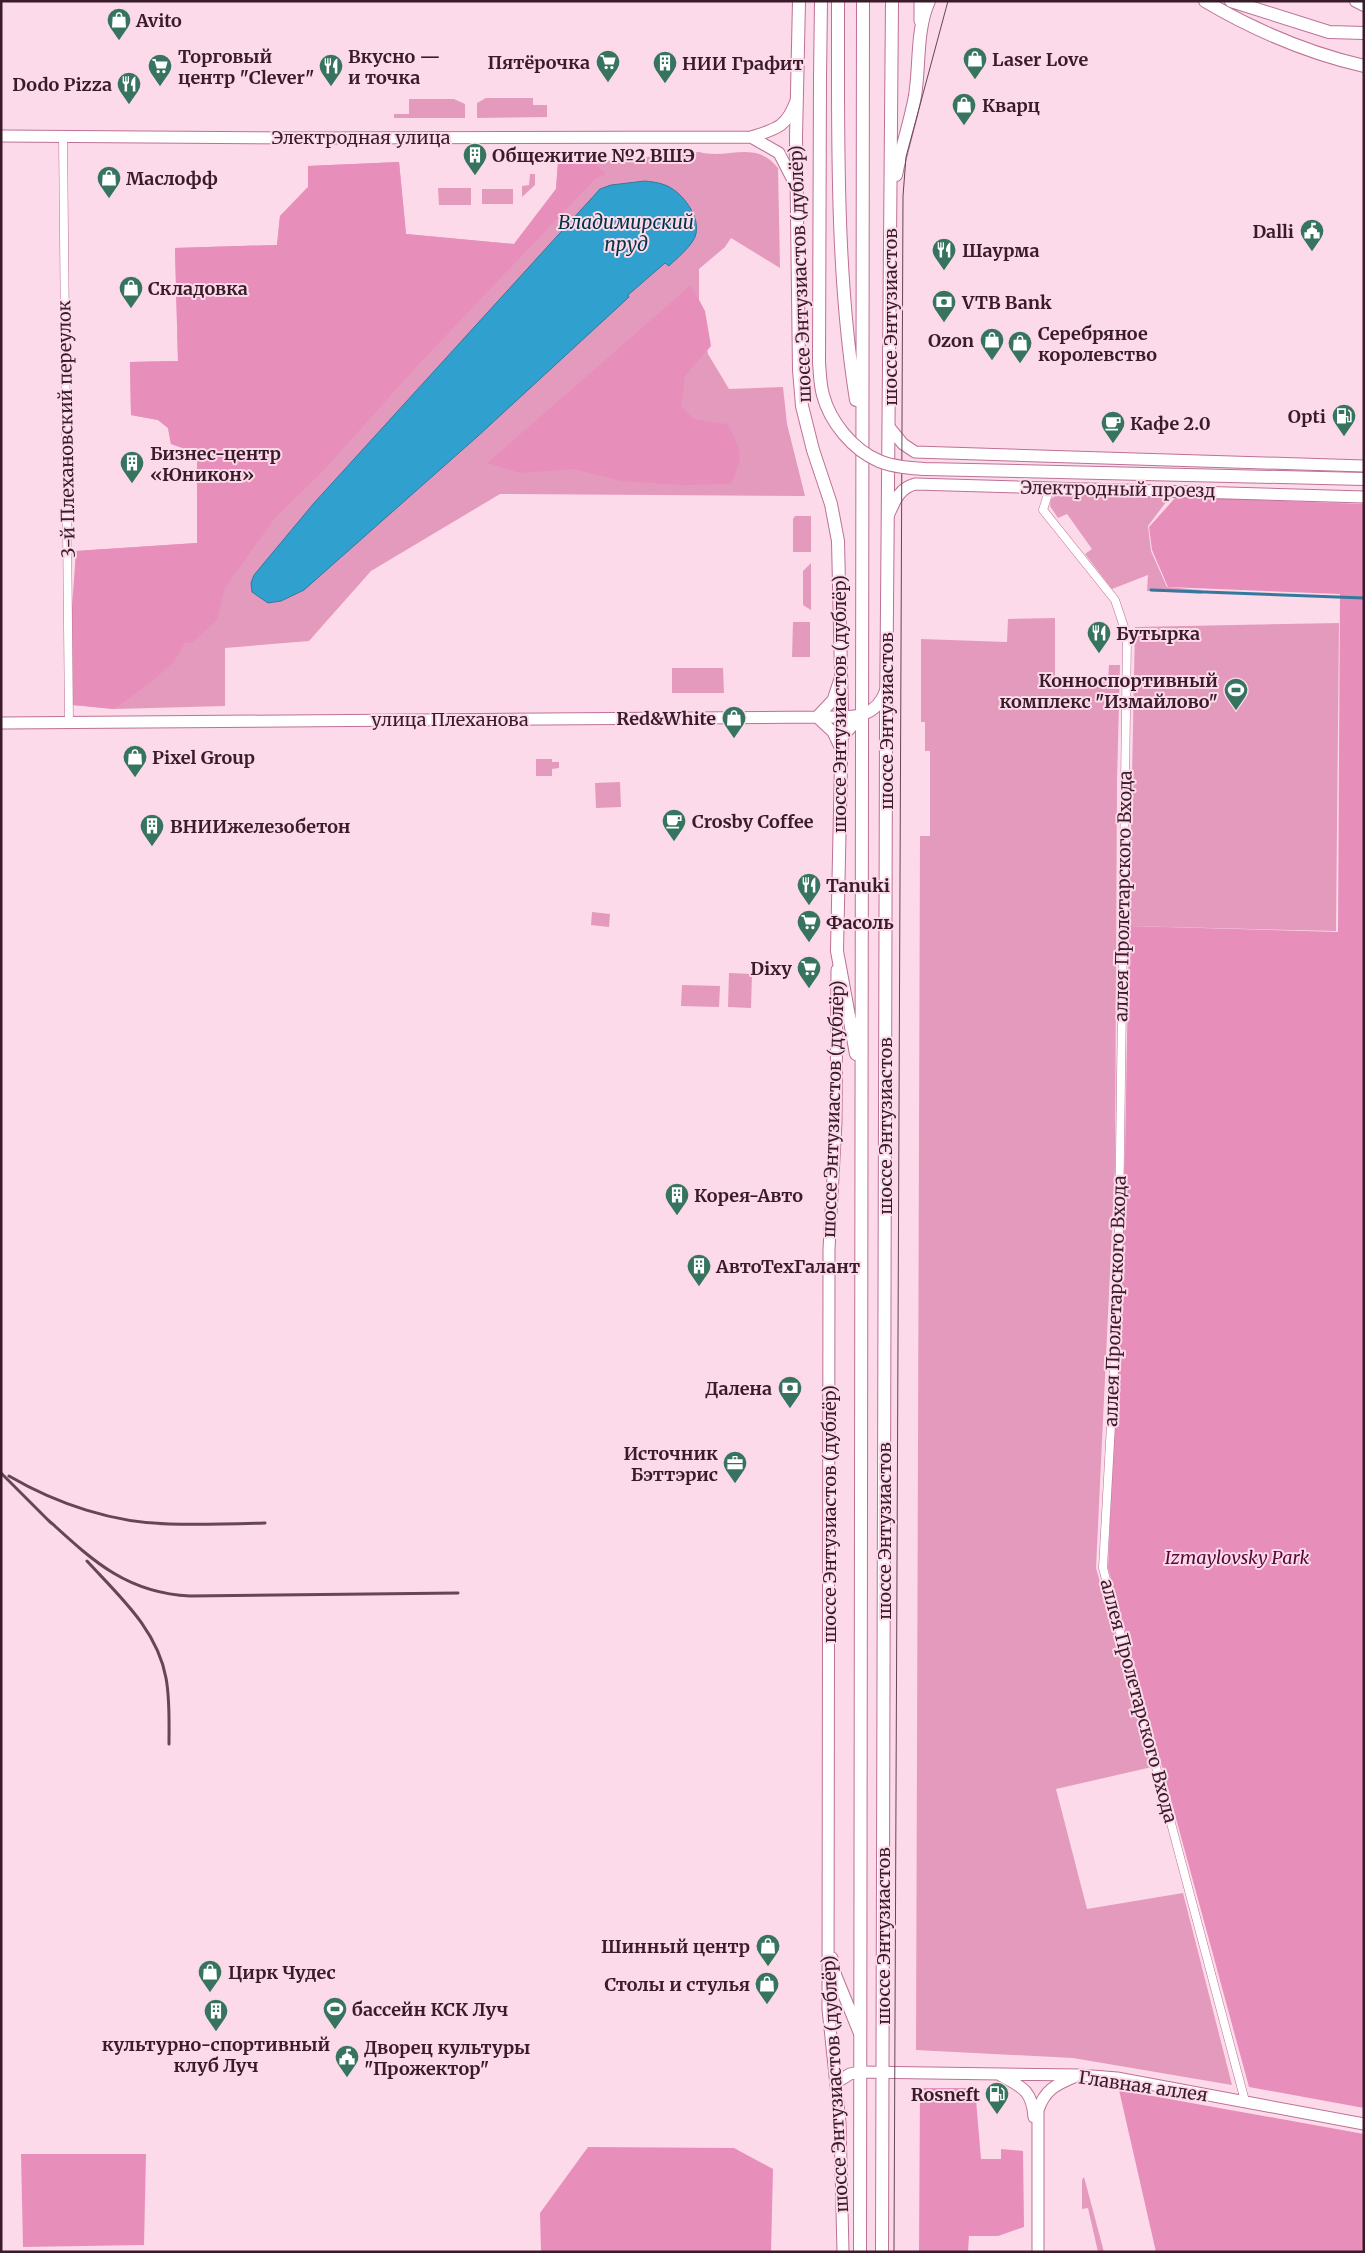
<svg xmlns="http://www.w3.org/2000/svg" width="1365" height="2253" viewBox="0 0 1365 2253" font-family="Merriweather,serif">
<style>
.green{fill:#e49abd}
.forest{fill:#e78fba}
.water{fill:#30a1ce;stroke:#33799d}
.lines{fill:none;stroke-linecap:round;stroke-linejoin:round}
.stream{stroke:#33799d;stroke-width:3}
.street-casing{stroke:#bd7196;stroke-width:9}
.secondary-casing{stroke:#bd7196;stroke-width:13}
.primary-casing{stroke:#bd7196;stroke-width:14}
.street{stroke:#fff;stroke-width:8}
.secondary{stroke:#fff;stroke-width:11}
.primary{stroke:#fff;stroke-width:12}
.tram{stroke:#644655;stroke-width:1}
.rail{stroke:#644655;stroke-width:3}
.primary-bridge-casing{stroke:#bd7196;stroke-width:14;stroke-linecap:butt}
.primary-bridge{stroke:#fff;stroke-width:12}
.labels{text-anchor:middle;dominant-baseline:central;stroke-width:4;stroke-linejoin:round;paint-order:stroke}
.poi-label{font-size:18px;font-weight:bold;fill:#391b2a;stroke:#fcdae9;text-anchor:start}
.street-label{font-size:18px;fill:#391b2a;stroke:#fcdae9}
.park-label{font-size:18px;font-style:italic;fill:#560738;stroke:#fcdae9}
.water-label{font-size:19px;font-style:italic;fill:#013346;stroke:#fcdae9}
</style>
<rect width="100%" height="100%" fill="#fcdae9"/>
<!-- green -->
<path class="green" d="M486,98h47v7h14v12l-70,1v-15z
M409,99h45l11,5v14h-71v-4h15z
M699,152c29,8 56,-13 79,16l2,100 -49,-30 -6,9 -26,22v32l9,53 21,35 54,-2 4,37 18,72 -305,-2 -129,77 -62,70 -84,7v58l-111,3 -41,-4 3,-154 121,-8v-90l-26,-9 -3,-16 -10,-8 -27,-5 -1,-53 48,-1 -3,-113 102,-3 3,-29 28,-29v-21l91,-4 7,72 108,10 42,-55 2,-27h36z
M530,174h5v11l-13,12v-11l7,-1z
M438,188h33v17h-32z
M482,189h31v15h-31z
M1058,494h114l-24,32 3,25 16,36 34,3 1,4 -55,-3 1,-16 -36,14 -27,-35 7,-5 -25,-35 -9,4 -8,-12 1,-7z
M795,516h16v36h-18v-33z
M811,563v47l-8,-5v-34z
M1055,618v62l53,1 1,-16h11l-3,116 -2,386 -19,401 56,199 -96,22 31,120 96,-16 49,192 -159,-27 -157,-8 4,-1214h10v-85h-5v-29h-4v-83l86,3 1,-23z
M793,622h17v35h-18z
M1339,623l-3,308 -207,-5 6,-299z
M672,668h51l1,25h-52z
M536,759h16v3h7v6l-7,1v7h-16z
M620,782l1,25 -25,1 -1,-25z
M592,912l18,2 -1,13 -18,-2z
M729,973l23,1 -1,34 -23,-1z
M682,985l38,1 -1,21 -38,-1z
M1084,2177l20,75h-6l-10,-44 -6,1v-29z"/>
<!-- forest -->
<path class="forest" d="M399,162l7,72 108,10 42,-55 2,-27h36l12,12 -11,5 -178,187 -93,104 -50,49 -49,69 -8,32 -25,23h-7l-11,19 -25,22 -35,25 -41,-4 -2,-83 5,-71 121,-8v-90l-26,-9 -3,-16 -10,-8 -27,-5 -1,-53 48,-1 -3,-113 102,-3 3,-29 28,-29v-21z
M691,285l14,26 6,35 -26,30 -4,30 13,13 33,5c15,27 17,31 4,60l-50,1 -60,-4 -47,-12 -54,4 -33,-10z
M1176,497l188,7v1604l-115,-21 -141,-519 17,-416 4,-226 209,6 2,-338 -172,-7 -16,-37 -3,-23z
M920,2088h55l6,71h20v-10l22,2 1,76 -26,9h-29l-1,16h-49z
M1119,2090l245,44v118h-208z
M588,2147l146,1 39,21 -2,83h-230l-1,-39z
M21,2154h125l-2,91 -121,2z"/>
<!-- water -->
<path class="water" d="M645,181c9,1 18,2 26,7 14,8 31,32 24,49 -5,11 -18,21 -26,29l-4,-3 -37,32 1,2 -151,139 -174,154 -23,11 -13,2 -16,-11 -1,-9 3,-8 60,-72 286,-314 11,-4z"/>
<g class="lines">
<!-- stream -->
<path class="stream" d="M1151,590l213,8"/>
<defs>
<path id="street" d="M63,137l6,585
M1057,488l-9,6 -5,16 72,90 12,36 -9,663 -15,269 142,533"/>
<path id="secondary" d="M920,21v-20
M1,136l305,2 445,-1c25,-8 35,-9 45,-36
M751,137l28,16 17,33
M889,427l14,17 12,8 449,14
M889,514c6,-14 11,-26 26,-30l449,13
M817,717l16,-17 7,-21
M817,717l16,15 8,17
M1,723l816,-6c30,-1 57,6 69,-27
M841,738l21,-23
M837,970l-1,152 -7,127 -1,760 12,114 3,129
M832,1958l4,18 23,56
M1000,2075c22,12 32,15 34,42
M837,2082l13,-8 10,-2 220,3 37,3 247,46
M1038,2252v-142c7,-20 17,-25 36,-33"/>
<path id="primary" d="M799,1l-3,136 3,233 3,36 11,44 18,54 7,37 4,175 -5,235 19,103
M1205,1c49,29 103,52 159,65
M1231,1l98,31 35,1
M1356,1l8,4
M838,74c0,108 1,219 18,326
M820,77l1,-76
M896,175c5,-26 14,-52 19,-79 5,-31 1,-66 14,-95
M860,2252l3,-2251
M882,2252l4,-1525 6,-726"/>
</defs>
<!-- street casing -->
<use href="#street" class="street-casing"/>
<!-- secondary casing -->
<use href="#secondary" class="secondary-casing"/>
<!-- primary casing -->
<use href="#primary" class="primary-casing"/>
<!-- street -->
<use href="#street" class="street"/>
<!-- secondary -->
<use href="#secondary" class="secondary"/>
<!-- primary -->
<use href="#primary" class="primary"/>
<!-- tram -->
<path class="tram" d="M894,2252l9,-2056 3,-39 42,-156"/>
<!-- rail -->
<path class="rail" d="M1,1473l50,50
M9,1476c48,28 105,47 160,48 32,1 64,0 96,-1
M46,1518c45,41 79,75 144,78l268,-3
M87,1561c32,35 70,68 79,117 4,21 3,44 3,66"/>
<defs>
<path id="primary-bridge" d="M838,1v73
M820,77l-1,286c1,10 1,22 4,32 7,27 30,55 56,66 15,6 31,7 46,8l439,10"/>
</defs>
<!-- primary-bridge casing -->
<use href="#primary-bridge" class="primary-bridge-casing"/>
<!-- primary-bridge -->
<use href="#primary-bridge" class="primary-bridge"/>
</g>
<!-- icons -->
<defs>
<symbol id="shop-pin" viewBox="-11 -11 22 30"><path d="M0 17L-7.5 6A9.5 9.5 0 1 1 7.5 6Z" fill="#377460" stroke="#fcdae9"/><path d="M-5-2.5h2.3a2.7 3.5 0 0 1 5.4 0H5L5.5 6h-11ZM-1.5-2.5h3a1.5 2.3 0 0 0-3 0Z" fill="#fff"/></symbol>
<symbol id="supermarket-pin" viewBox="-11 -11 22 30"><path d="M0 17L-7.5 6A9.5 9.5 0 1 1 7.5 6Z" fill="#377460" stroke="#fcdae9"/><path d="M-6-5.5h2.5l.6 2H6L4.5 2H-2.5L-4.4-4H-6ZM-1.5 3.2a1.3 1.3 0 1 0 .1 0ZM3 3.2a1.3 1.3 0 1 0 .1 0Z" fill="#fff"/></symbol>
<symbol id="building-pin" viewBox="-11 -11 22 30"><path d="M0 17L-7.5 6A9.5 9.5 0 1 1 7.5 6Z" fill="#377460" stroke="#fcdae9"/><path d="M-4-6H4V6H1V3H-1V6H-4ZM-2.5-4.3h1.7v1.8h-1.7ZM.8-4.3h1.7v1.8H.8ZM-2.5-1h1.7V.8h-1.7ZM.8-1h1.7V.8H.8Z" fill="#fff"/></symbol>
<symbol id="restaurant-pin" viewBox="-11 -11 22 30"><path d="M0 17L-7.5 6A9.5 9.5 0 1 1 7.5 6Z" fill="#377460" stroke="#fcdae9"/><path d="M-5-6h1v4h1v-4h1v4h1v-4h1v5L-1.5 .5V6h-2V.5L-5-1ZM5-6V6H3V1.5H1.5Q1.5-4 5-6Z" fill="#fff"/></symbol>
<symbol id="civic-pin" viewBox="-11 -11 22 30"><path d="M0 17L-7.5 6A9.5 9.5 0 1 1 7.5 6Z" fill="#377460" stroke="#fcdae9"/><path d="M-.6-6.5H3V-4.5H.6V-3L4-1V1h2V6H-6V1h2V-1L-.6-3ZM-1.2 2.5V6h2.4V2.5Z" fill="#fff"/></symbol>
<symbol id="bank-pin" viewBox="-11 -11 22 30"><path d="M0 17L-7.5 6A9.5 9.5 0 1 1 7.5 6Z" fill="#377460" stroke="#fcdae9"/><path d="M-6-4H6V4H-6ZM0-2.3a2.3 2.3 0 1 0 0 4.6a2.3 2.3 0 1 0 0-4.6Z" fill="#fff"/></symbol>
<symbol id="fuel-pin" viewBox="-11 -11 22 30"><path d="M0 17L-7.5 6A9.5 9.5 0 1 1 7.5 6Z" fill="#377460" stroke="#fcdae9"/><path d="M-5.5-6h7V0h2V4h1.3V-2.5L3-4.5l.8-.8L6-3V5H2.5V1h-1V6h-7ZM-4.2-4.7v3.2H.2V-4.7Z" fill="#fff"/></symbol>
<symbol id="cafe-pin" viewBox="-11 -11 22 30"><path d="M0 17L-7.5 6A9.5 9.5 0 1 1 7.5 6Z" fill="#377460" stroke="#fcdae9"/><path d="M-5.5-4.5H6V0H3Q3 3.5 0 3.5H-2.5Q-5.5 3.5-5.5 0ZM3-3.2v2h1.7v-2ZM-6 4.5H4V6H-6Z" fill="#fff"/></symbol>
<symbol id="stadium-pin" viewBox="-11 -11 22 30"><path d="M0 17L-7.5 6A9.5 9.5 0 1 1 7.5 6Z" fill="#377460" stroke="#fcdae9"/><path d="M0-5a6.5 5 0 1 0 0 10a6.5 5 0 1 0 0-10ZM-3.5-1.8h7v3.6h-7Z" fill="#fff"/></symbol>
<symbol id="office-pin" viewBox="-11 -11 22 30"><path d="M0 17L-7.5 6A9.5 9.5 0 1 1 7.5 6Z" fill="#377460" stroke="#fcdae9"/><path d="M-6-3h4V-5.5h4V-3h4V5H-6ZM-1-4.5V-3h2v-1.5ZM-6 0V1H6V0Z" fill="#fff"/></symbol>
</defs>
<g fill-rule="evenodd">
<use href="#shop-pin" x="105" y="6" width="28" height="38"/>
<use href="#shop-pin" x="961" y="45" width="28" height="38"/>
<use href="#supermarket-pin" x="594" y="48" width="28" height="38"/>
<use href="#building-pin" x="651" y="49" width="28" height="38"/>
<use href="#supermarket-pin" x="146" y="52" width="28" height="38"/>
<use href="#restaurant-pin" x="317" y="52" width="28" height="38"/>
<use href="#restaurant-pin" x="115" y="70" width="28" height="38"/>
<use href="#shop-pin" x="950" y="91" width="28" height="38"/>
<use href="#building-pin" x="461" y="141" width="28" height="38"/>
<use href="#shop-pin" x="95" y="164" width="28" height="38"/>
<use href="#civic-pin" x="1298" y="217" width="28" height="38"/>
<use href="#restaurant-pin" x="930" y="236" width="28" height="38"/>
<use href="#shop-pin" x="117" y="274" width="28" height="38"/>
<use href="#bank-pin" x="930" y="288" width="28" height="38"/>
<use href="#shop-pin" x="978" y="326" width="28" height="38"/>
<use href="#shop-pin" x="1006" y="329" width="28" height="38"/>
<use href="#fuel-pin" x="1330" y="402" width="28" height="38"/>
<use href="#cafe-pin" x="1099" y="409" width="28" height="38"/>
<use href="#building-pin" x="118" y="449" width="28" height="38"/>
<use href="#restaurant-pin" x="1085" y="619" width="28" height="38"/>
<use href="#stadium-pin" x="1222" y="676" width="28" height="38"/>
<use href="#shop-pin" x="720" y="704" width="28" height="38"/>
<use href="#shop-pin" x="121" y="743" width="28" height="38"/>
<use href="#cafe-pin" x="660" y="807" width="28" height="38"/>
<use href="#building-pin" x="138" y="812" width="28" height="38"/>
<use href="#restaurant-pin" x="795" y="871" width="28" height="38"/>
<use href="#supermarket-pin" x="795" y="908" width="28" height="38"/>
<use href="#supermarket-pin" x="795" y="954" width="28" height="38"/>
<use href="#building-pin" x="663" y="1181" width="28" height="38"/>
<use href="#building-pin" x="685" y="1252" width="28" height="38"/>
<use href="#bank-pin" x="776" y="1374" width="28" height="38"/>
<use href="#office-pin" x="721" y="1449" width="28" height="38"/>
<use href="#shop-pin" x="754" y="1932" width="28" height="38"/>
<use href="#shop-pin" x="196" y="1958" width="28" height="38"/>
<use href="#shop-pin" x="753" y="1970" width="28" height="38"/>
<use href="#stadium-pin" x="321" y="1995" width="28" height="38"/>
<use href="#building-pin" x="202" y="1997" width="28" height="38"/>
<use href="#civic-pin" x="333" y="2043" width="28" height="38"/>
<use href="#fuel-pin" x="983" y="2080" width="28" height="38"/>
</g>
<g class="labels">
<!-- poi labels -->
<g class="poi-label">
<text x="136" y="20">Avito</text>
<text x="178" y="56">Торговый<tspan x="178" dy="21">центр "Clever"</tspan></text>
<text x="348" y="56">Вкусно —<tspan x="348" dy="21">и точка</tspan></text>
<text x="992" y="59">Laser Love</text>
<text x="590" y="62" text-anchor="end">Пятёрочка</text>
<text x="682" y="63">НИИ Графит</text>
<text x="112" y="84" text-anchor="end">Dodo Pizza</text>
<text x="982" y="105">Кварц</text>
<text x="492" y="155">Общежитие №2 ВШЭ</text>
<text x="126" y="178">Маслофф</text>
<text x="1294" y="231" text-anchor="end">Dalli</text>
<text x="962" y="250">Шаурма</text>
<text x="148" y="288">Складовка</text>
<text x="962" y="302">VTB Bank</text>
<text x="1038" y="333">Серебряное<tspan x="1038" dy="21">королевство</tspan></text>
<text x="974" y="340" text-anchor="end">Ozon</text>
<text x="1326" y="416" text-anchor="end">Opti</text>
<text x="1130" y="423">Кафе 2.0</text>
<text x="150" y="453">Бизнес-центр<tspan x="150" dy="21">«Юникон»</tspan></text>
<text x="1116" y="633">Бутырка</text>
<text x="1218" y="680" text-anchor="end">Конноспортивный<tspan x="1218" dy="21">комплекс "Измайлово"</tspan></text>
<text x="716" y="718" text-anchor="end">Red&amp;White</text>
<text x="152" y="757">Pixel Group</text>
<text x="692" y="821">Crosby Coffee</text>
<text x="170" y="826">ВНИИжелезобетон</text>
<text x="826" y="885">Tanuki</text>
<text x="826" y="922">Фасоль</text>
<text x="792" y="968" text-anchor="end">Dixy</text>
<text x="694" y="1195">Корея-Авто</text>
<text x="716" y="1266">АвтоТехГалант</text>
<text x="772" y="1388" text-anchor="end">Далена</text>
<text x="718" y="1453" text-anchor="end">Источник<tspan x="718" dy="21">Бэттэрис</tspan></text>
<text x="750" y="1946" text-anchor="end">Шинный центр</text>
<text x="228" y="1972">Цирк Чудес</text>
<text x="750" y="1984" text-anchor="end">Столы и стулья</text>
<text x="352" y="2009">бассейн КСК Луч</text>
<text x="216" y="2044" text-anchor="middle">культурно-спортивный<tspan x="216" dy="21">клуб Луч</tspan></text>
<text x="364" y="2047">Дворец культуры<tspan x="364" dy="21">"Прожектор"</tspan></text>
<text x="980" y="2094" text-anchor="end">Rosneft</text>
</g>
<!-- street labels -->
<g class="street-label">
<text x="361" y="137">Электродная улица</text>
<text transform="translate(800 274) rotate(-92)">шоссе Энтузиастов (дублёр)</text>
<text transform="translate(890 317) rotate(-90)">шоссе Энтузиастов</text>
<text transform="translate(66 429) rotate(-91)">3-й Плехановский переулок</text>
<text transform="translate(1118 489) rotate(1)">Электродный проезд</text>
<text transform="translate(839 704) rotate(-90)">шоссе Энтузиастов (дублёр)</text>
<text x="450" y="719">улица Плеханова</text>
<text transform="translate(886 721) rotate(-90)">шоссе Энтузиастов</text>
<text transform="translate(1123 896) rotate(-89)">аллея Пролетарского Входа</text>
<text transform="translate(833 1109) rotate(-88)">шоссе Энтузиастов (дублёр)</text>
<text transform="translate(885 1126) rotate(-90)">шоссе Энтузиастов</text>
<text transform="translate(1115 1301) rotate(-88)">аллея Пролетарского Входа</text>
<text transform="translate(829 1514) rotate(-90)">шоссе Энтузиастов (дублёр)</text>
<text transform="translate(884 1531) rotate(-90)">шоссе Энтузиастов</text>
<text transform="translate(1139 1701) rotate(75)">аллея Пролетарского Входа</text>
<text transform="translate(883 1936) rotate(-90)">шоссе Энтузиастов</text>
<text transform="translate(835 2084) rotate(-93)">шоссе Энтузиастов (дублёр)</text>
<text transform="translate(1143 2086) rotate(8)">Главная аллея</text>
</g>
<!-- park labels -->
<g class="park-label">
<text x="1237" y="1557">Izmaylovsky Park</text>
</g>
<!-- water labels -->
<g class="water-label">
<text x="626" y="222">Владимирский<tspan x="626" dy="22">пруд</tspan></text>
</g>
</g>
<!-- border -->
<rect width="1365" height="2253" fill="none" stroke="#391b2a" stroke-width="5"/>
</svg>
